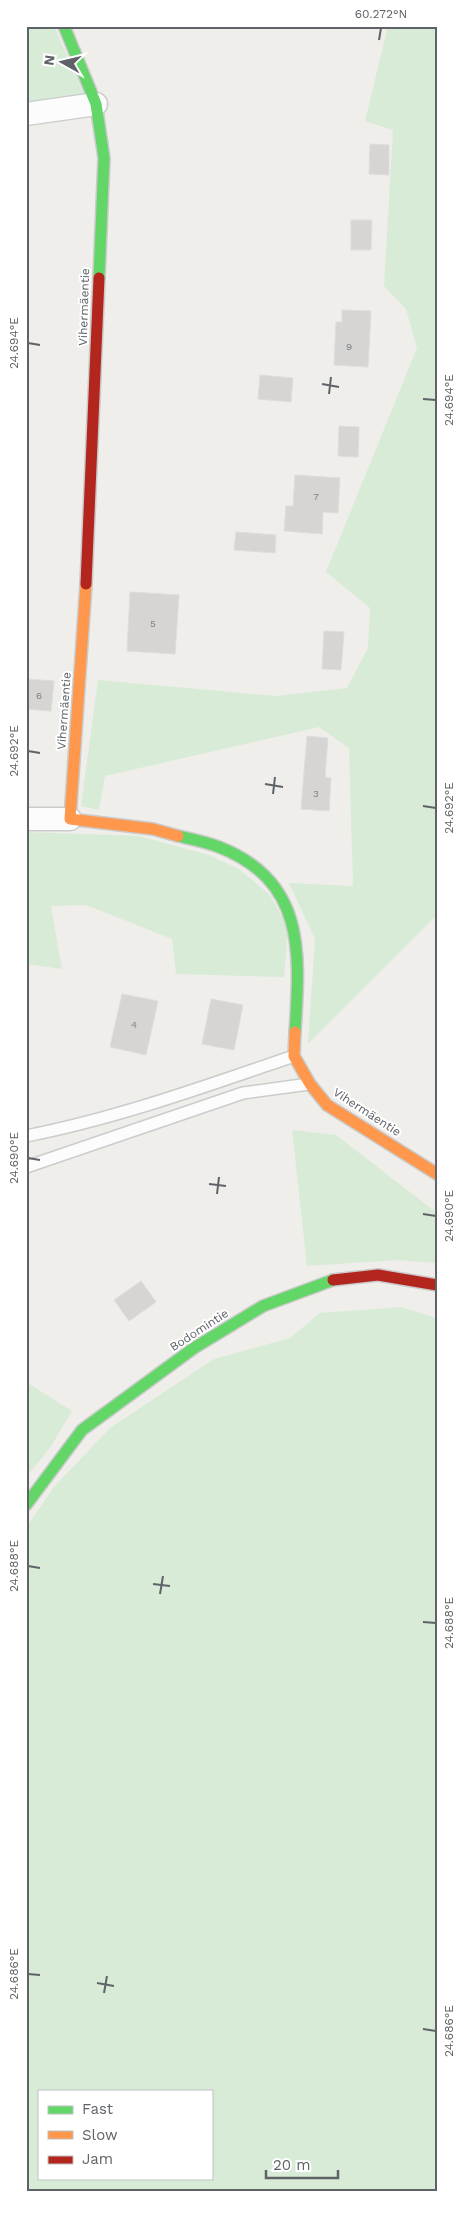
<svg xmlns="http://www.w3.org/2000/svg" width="463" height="2217" viewBox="0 0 463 2217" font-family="'Work Sans',sans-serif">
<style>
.green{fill:#d8ebd6;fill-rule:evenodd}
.building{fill:#d6d5d3;stroke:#deddd9}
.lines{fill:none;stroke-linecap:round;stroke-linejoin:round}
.lane-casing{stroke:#cbcccc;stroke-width:14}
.street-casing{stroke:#cbcccc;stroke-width:25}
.fast-casing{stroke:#cacacb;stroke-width:14}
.slow-casing{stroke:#cacacb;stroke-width:14}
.jam-casing{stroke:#cacacb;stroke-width:14}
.lane{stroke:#fdfcfc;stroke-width:11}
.street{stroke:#fdfcfc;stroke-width:22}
.fast{stroke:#63d668;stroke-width:11}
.slow{stroke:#ff974d;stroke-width:11}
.jam{stroke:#b3261e;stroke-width:11}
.ticks{fill:none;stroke:#5f6368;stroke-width:2}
.labels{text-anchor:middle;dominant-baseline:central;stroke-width:4;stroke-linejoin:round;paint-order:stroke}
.number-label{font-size:10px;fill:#7e8184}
.street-label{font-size:12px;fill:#5f6368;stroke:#fff}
.neatline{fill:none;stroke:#5f6368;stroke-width:2}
.ticks-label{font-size:12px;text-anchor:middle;fill:#5f6368}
</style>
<rect width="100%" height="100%" fill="#efeeea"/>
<!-- green -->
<path class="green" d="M26,26h28l30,68 -58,10z
M388,26h49v889l-129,129 7,-105 -26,-56 64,3 -4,-138 -30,-21 -214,49 -6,34 -18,-4 17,-126 178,16 71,-8 21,-40 2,-40 -44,-36 91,-224 -11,-39 -22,-23 9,-156 -28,-9z
M26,832l113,4 70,19 30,14 31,26 18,32 -4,50 -108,-3 -4,-35 -86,-34 -35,1 11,63 -36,-5z
M292,1130l44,5 101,78v50l-39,-3 -91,6z
M401,1307l36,11v873h-411v-663l27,-40 57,-60 104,-69 76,-21 30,-25zM39,2091h172v87h-172z
M26,1382l46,29 -22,37 -24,29z"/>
<!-- building -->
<path class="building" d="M370,144l19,1v30l-20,-1z
M351,220h21l-1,30h-20z
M342,310l29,1 -3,56 -34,-2 2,-43h6z
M260,375l33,3 -2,24 -33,-3z
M339,426l20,1 -1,30 -20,-1z
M295,475l45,3 -2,35 -15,-1 -1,22 -38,-3 2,-25h7z
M236,532l40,3 -1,18 -41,-3z
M130,592l49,3 -4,59 -48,-3z
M324,631l20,1 -3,38 -19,-1z
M26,679l28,2 -3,30 -25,-2z
M307,736l21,2 -3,39 6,1 -2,33 -28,-2z
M122,994l36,7 -12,54 -36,-8z
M211,999l32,6 -9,45 -32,-6z
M141,1281l15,21 -27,19 -15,-21z"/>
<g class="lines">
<defs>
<path id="lane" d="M26,1136c92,-18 180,-50 268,-80
M26,1167l217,-74 66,-9"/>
<path id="street" d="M26,114l70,-10
M26,819h44"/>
<path id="fast" d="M64,26l32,78 8,54 -5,120
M178,836c13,3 28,6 41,11 87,34 81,106 76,185
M26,1505l56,-75 112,-82 69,-42 70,-26"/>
<path id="slow" d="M86,584l-16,235 83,10 25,7
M295,1032l-1,24 16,28 17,21 110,69"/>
<path id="jam" d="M86,584l13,-306
M333,1280l45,-5 59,10"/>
</defs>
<!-- lane casing -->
<use href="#lane" class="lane-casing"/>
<!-- street casing -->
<use href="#street" class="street-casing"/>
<!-- fast casing -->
<use href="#fast" class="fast-casing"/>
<!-- slow casing -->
<use href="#slow" class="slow-casing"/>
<!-- jam casing -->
<use href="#jam" class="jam-casing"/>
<!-- lane -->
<use href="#lane" class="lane"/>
<!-- street -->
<use href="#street" class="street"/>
<!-- fast -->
<use href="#fast" class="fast"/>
<!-- slow -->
<use href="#slow" class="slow"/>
<!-- jam -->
<use href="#jam" class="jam"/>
</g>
<!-- ticks -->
<path class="ticks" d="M379,40l2,-12M28,343l12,2M322,384l17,3M329,394l2,-17M423,399l13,1M28,751l12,2M265,784l18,3M273,794l2,-17M423,806l13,2M28,1158l12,2M209,1184l17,2M217,1194l2,-17M423,1214l13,2M28,1566l12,2M153,1584l17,2M160,1594l3,-18M423,1622l13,1M28,1974l12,1M97,1983l17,3M104,1993l3,-17M423,2029l13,2"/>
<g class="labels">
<!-- number labels -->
<g class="number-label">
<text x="349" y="346">9</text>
<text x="316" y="496">7</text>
<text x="153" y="623">5</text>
<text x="39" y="695">6</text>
<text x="316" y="793">3</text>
<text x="134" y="1024">4</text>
</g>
<!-- street labels -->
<g class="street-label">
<text transform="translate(84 307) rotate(-88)">Vihermäentie</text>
<text transform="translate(64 711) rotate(-86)">Vihermäentie</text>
<text transform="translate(367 1112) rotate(33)">Vihermäentie</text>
<text transform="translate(199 1330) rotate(-33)">Bodomintie</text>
</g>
</g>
<!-- border -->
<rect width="463" height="2217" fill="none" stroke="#ffffff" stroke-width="55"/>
<!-- legend -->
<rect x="38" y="2090" width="175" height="90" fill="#ffffff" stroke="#bfc1c3"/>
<rect x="48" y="2106" width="25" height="8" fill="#63d668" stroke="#bfc1c3"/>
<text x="82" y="2114" font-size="15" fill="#5f6368">Fast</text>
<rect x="48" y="2131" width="25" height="8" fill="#ff974d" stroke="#bfc1c3"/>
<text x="82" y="2140" font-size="15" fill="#5f6368">Slow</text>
<rect x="48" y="2156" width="25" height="8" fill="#b3261e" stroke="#bfc1c3"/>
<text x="82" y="2164" font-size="15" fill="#5f6368">Jam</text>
<!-- north arrow -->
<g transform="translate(62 62) rotate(278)" stroke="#ffffff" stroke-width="4" paint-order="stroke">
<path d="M0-4L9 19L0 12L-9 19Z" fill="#5f6368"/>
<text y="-8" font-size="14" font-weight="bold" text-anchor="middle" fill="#5f6368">N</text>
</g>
<!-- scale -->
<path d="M266 2170v8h72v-8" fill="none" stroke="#5f6368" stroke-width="2.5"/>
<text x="273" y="2170" font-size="15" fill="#5f6368" stroke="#ffffff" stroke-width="4" paint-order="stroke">20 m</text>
<rect x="28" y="28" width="408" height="2162" class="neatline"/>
<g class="ticks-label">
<text x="381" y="18">60.272°N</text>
<text transform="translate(14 343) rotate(-90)" y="4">24.694°E</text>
<text transform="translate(449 400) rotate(-90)" y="4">24.694°E</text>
<text transform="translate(14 751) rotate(-90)" y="4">24.692°E</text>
<text transform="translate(449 808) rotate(-90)" y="4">24.692°E</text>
<text transform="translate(14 1158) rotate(-90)" y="4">24.690°E</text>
<text transform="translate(449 1216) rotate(-90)" y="4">24.690°E</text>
<text transform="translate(14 1566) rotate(-90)" y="4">24.688°E</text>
<text transform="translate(449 1623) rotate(-90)" y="4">24.688°E</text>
<text transform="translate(14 1974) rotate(-90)" y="4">24.686°E</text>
<text transform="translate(449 2031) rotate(-90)" y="4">24.686°E</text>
</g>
</svg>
